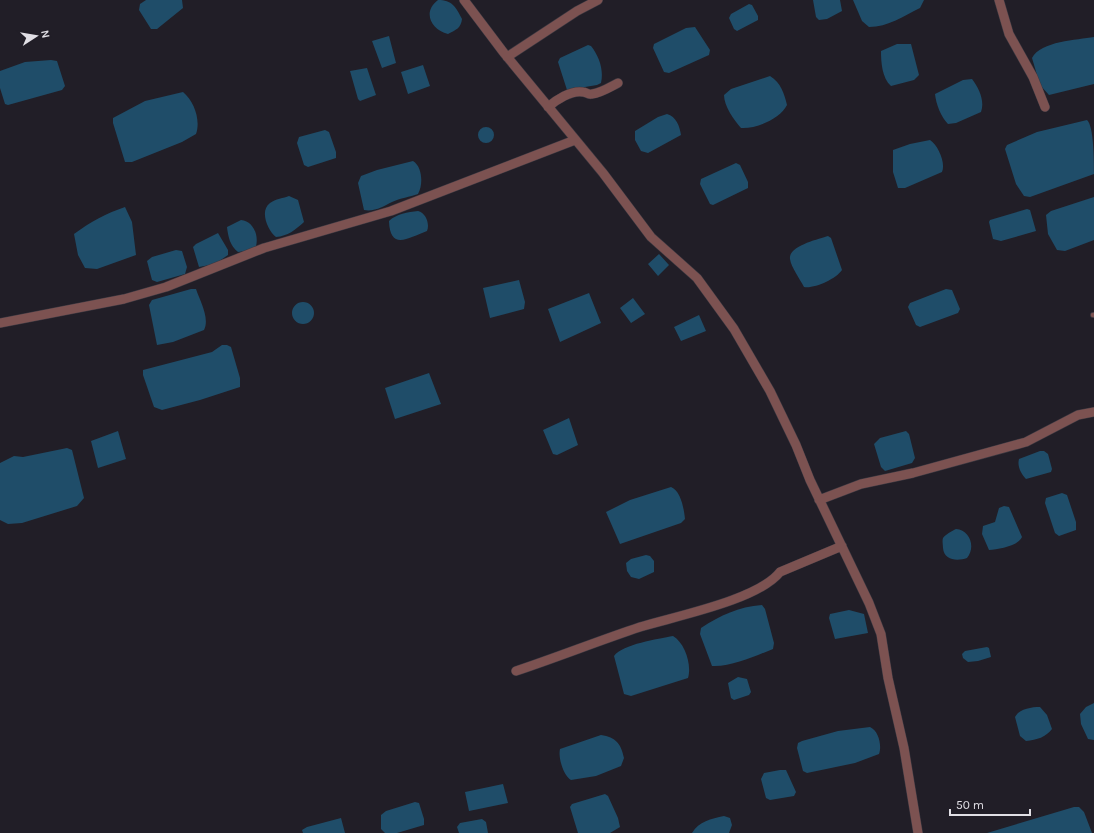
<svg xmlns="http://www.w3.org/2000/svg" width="1094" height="833" viewBox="0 0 1094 833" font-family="Karla,sans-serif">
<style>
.water{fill:#1f4d69}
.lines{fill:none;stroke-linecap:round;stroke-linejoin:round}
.lane-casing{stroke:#3c3942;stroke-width:6}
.street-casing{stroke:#3c3942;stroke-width:10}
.lane{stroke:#7c5251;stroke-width:4.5}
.street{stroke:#7c5251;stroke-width:9}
</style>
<rect width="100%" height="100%" fill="#211e27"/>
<!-- water -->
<path class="water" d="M146,0h36l1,8 -26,21h-6l-12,-19 1,-6z
M438,0c14,0 18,7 24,19 -1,9 -6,11 -14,15 -17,-4 -26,-22 -10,-34z
M813,0h27l2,11 -15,8 -8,1 -3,-3z
M853,0h71l-4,8c-16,8 -32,19 -51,19l-7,-6z
M749,4l3,1 6,11v4l-21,11 -3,-2 -5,-11 2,-4z
M695,27l15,23 -1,5 -40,18 -5,-1 -11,-24 1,-4 32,-16z
M389,36l7,27 -14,5 -10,-27z
M1094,37v47l-45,11 -9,-10 -8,-27c9,-17 45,-18 62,-21z
M897,44h14l8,31 -5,5 -23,6c-9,-8 -10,-24 -10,-35z
M588,45l3,1c8,10 13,24 10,37l-4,2 -30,5 -9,-28 2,-4z
M51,60l6,1 8,25 -3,4 -54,15 -3,-1 -5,-16v-17l25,-9z
M423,65l7,21 -22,8 -7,-22z
M367,68l9,27 -16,6 -2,-2 -8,-28z
M770,76c11,7 14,17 17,29 -7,14 -31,24 -46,23 -7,-8 -17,-22 -17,-33l7,-6z
M972,79c7,9 13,22 9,33l-25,11 -8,1c-7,-7 -12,-20 -13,-30l28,-14z
M183,92c11,9 18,28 13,42l-14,8 -50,20h-7l-12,-39v-5l32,-17z
M667,114c9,2 13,13 14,21l-33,18 -7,-2 -6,-11v-9l23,-14z
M1087,120c7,6 7,42 7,54l-64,23 -6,-1 -8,-12 -11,-35 2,-4 30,-13z
M478 135a8 8 0 1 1 16 0a8 8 0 1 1-16 0Z
M325,130l4,2 7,20v6l-28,9 -4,-2 -7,-22 2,-6z
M930,140c8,5 16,23 12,32l-37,16h-7l-5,-16v-22l17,-6z
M413,161c10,6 10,25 5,33 -8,3 -18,4 -26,8 -8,4 -17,10 -28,8l-6,-27 3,-7 16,-6z
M736,163l4,2 8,17v6l-35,17 -3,-1 -10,-20 1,-5z
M289,196l9,4 6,22c-9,8 -16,14 -28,15 -8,-6 -17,-26 -6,-34 5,-4 14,-5 19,-7z
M1094,197v43l-29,11 -8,-1 -9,-16 -2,-19 5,-4z
M125,207l7,15 4,33 -39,14 -12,-1 -7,-13 -4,-21c16,-12 33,-21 51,-27z
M1027,209l3,1 6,21 -35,10 -8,-2 -4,-17 1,-2z
M418,211c8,2 12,13 9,20 -19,7 -37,20 -38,-10 7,-7 19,-9 29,-10z
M241,220c12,1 18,15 15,26l-10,5 -8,1c-8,-6 -10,-16 -11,-25z
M218,233l10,17v5l-13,9 -16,3 -6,-20 3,-3z
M828,236l3,2 11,32c-6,9 -28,19 -38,17 -4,-8 -13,-20 -14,-28 -2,-13 29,-20 38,-23z
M176,250l6,1 5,16 -2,7 -28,8 -5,-2 -5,-19 5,-4z
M659,254l10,11 -11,11 -10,-12z
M519,280l6,22 -1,7 -34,9 -7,-30z
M191,289h5c4,12 14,29 8,41l-31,12 -16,3 -8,-40 3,-5z
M946,289l6,1 8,19 -2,4 -38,14 -4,-2 -8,-18 2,-4z
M589,293l12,30 -41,19 -12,-33z
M633,298l12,16 -14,9 -11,-15z
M292 313a11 11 0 1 1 22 0a11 11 0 1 1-22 0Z
M699,315l7,16 -25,10 -7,-14z
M222,345h5l4,2 9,31v9l-40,13 -38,10 -8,-3 -11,-32v-5l69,-18z
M429,373l12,31 -46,15 -10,-31z
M569,418l9,27 -21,10 -4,-1 -10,-24z
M118,431l8,28 -28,9 -7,-27z
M906,431l3,3 6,24 -3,5 -27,8 -4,-4 -7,-23 6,-6z
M67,448l5,2 12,48 -7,8 -55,17 -14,1 -8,-4v-57l14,-7 9,1z
M1040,451h4l4,3 4,15 -1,3 -25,7c-5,-5 -9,-13 -7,-20z
M671,487c10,4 13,22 14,32l-4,4 -61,21 -14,-32 24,-12z
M1062,493l5,2 9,27v8l-17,6 -4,-3 -10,-30 1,-5z
M1004,506l5,1 13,30c-4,9 -23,12 -33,13l-7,-16 1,-8 12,-4 4,-14z
M956,529c14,1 20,18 11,29 -9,3 -23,3 -24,-10 0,-3 -1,-7 0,-10 3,-4 9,-7 13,-9z
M646,555l4,1 4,5v11l-15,7 -8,-2 -4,-6 -1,-8 5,-4z
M762,605l3,4 9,34 -1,6c-18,7 -41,18 -61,17l-12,-32 1,-6c20,-13 37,-21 61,-23z
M849,610l15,4 4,19 -33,6 -6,-21 1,-4z
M673,636c12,7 19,29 15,42l-57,18 -7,-2 -10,-38c9,-12 44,-17 59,-20z
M987,647l2,1 2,9 -13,4 -10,1 -5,-4 -1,-4 3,-3z
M738,677l9,2 4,13 -2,3 -15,5 -3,-2 -3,-15z
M1094,703v37l-6,-1 -7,-15 -1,-10 6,-7z
M1040,707l7,8 5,14c-6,8 -15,11 -26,12l-6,-5 -5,-19c4,-8 16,-10 25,-10z
M870,727c9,4 12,19 9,27l-24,9 -48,10 -4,-2 -6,-23 1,-5 4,-2 36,-10z
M601,735c15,2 20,9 23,23l-3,8 -25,10 -25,4c-8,-5 -13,-23 -11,-31z
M780,770h6l10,22 -2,4 -24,4 -4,-2 -5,-19 3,-6z
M503,784l5,19 -39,8 -4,-19z
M605,794l3,2 10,22 2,9 -10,6h-32l-8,-26 2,-3z
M415,802l4,1 5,16v6l-27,8h-12l-4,-4v-14l5,-4z
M1074,807h5l5,5 8,21h-105z
M724,816l6,2 2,7 -3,8h-37c7,-12 19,-14 32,-17z
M341,818l4,15h-42l-1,-3 5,-3z
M482,819l4,3 2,11h-29l-2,-6 3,-4z"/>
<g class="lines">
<defs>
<path id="lane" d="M1093,315h1"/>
<path id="street" d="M464,0l40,53 99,120 48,64 46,41 37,51 36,62 26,54 14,35 59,123 12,31 7,44 16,70 14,85
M999,0l10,34 24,43 12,30
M507,57l70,-46 21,-11
M548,107c8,-7 23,-17 35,-15 3,0 5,3 9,2 9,-1 18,-7 26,-11
M0,323l124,-24 42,-12 98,-39 127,-37 184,-71
M819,500l42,-16 52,-11 113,-31 52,-27 16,-3
M516,671c42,-14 82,-30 124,-44 36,-11 118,-27 140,-55l62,-26"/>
</defs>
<!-- lane casing -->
<use href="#lane" class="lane-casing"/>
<!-- street casing -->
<use href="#street" class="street-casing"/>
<!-- lane -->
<use href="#lane" class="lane"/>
<!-- street -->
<use href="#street" class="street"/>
</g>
<!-- north arrow -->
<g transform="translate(36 36) rotate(78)" stroke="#211e27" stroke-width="3" paint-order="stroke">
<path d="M0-3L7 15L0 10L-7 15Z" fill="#e1dfe5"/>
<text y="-6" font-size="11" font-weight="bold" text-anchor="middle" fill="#e1dfe5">N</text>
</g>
<!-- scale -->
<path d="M950 809v6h80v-6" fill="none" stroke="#e1dfe5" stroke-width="2"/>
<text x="956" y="809" font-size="12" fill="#e1dfe5" stroke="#211e27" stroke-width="3" paint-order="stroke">50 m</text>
</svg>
